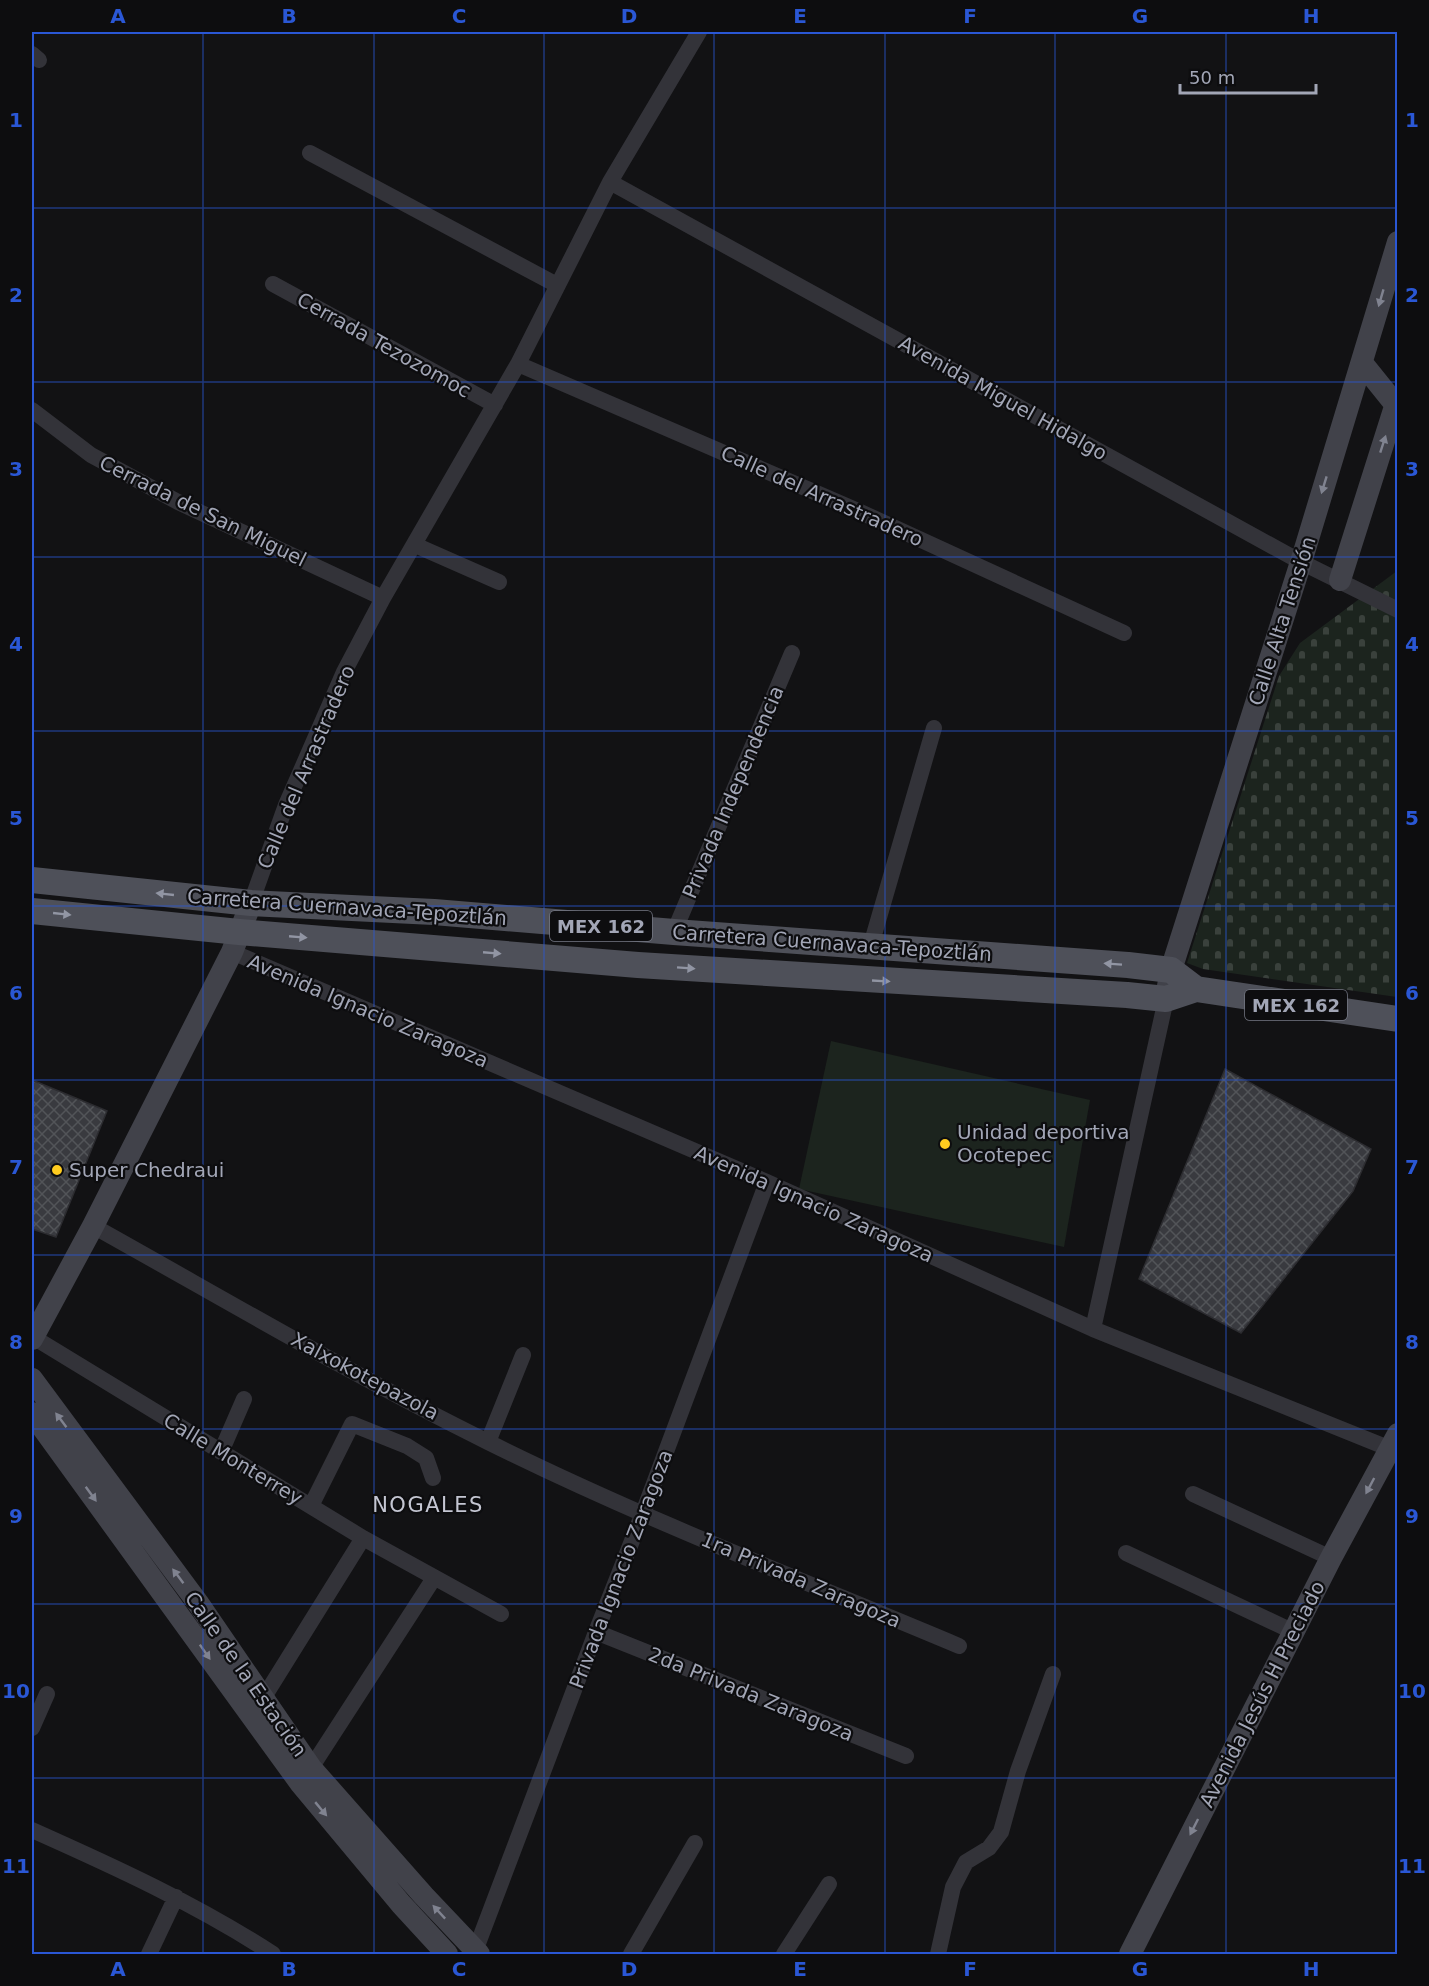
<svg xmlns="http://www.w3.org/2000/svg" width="1429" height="1986" viewBox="0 0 1429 1986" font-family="'DejaVu Sans',sans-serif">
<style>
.green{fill:#1c241e}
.cemetery{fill:url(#cemetery-stones)}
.building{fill:url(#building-cross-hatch);stroke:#2c2c30;stroke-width:1.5}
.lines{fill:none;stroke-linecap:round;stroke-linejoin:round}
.street{stroke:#333339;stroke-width:16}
.secondary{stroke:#41424a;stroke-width:22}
.primary{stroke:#4e5059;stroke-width:26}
.oneway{fill:#808390}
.oneway2{fill:#9195a3}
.grid{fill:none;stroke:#2a57d5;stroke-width:1.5;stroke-opacity:0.55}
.poi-dot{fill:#ffcc1f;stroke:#0d0d0f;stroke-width:2}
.labels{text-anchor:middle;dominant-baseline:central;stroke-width:4.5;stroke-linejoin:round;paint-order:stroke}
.shield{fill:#0d0d0f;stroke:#757884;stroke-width:1.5}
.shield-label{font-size:18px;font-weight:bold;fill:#a2a6b6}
.street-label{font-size:20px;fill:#a2a6b6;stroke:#0d0d0f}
.poi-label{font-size:20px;fill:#a2a6b6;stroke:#0d0d0f;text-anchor:start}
.neighbourhood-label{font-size:21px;letter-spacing:1.5px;fill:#c4c6d2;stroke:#0d0d0f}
.neatline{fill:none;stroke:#2a57d5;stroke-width:2}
.grid-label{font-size:20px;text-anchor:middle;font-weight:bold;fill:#2a57d5}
</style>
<defs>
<pattern id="cemetery-stones" width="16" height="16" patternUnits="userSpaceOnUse" patternTransform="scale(1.5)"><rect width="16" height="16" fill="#1c241e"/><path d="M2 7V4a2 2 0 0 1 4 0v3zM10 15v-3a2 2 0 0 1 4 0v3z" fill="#3a413c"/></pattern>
<pattern id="building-cross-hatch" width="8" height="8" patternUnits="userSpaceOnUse" patternTransform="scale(1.5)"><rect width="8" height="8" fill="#393a3f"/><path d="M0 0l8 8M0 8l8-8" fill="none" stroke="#525458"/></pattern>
</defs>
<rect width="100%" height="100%" fill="#121214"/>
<!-- green -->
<path class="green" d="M831,1041l259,59 -26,147 -265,-58z"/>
<!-- cemetery -->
<path class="cemetery" d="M1397,571v426l-194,-28 -16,-6 92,-287 21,-33z"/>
<!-- building -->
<path class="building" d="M1225,1069l146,80 -18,42 -112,142 -102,-54z
M32,1080l75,31 -51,126 -24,-8z"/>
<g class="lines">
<!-- street -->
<path class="street" d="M32,54l7,6
M310,153l247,132
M610,182l691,380 97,48
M273,284l222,121
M518,364l338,146 268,123
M32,410l59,45 87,47 205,96
M415,545l84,37
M251,903l35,-98 58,-133 39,-74 135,-234 92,-182 89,-150
M674,932l118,-279
M871,945l63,-217
M232,952l535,230 326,147 305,123
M93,1226c131,73 261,150 395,216 153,76 314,138 471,204
M1093,1329l73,-330
M33,1337l330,201 138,76
M488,1442l35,-87
M221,1452l23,-53
M1193,1494l138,64
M311,1506l41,-82 55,22 19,12 7,20
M1126,1553l168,79
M596,1632l310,124
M259,1705l104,-167
M32,1728l15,-34
M311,1768l123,-190
M32,1830c83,37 164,74 241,124
M149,1954l27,-57
M474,1954l122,-322 47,-119 124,-331
M631,1954l64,-111
M784,1954l45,-70
M938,1954l15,-67 13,-25 23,-14 12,-16 17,-61 35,-97"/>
<!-- secondary -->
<path class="secondary" d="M1362,363l33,41
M1340,580l58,-183
M1168,986l3,-16 130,-408 97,-320
M32,1339l61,-113 139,-274 19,-49
M32,1379l166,224 113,165 113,128 55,58
M32,1413l269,371 100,120 46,50
M1130,1954l201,-396 67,-124"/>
<!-- primary -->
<path class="primary" d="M32,880l219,23 183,9 240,20 454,33 43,5 25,19 202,30
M32,911l207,21 399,33 489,30 39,4 30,-10"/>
</g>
<!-- one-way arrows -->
<defs><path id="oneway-solid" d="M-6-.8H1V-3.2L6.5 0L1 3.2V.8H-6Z" transform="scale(1.5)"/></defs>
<g class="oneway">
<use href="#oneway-solid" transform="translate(1381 298) rotate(106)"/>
<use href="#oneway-solid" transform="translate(1383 444) rotate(-72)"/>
<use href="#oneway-solid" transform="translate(1324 485) rotate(107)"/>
<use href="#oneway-solid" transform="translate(61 1420) rotate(-127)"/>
<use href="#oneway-solid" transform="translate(1370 1486) rotate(118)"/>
<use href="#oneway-solid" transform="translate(91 1494) rotate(54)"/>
<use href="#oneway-solid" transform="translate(178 1576) rotate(-127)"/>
<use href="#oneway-solid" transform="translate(205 1652) rotate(55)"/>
<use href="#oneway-solid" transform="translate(321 1809) rotate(50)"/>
<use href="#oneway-solid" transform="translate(1194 1827) rotate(117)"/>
<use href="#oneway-solid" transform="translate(439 1912) rotate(-133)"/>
</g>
<g class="oneway2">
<use href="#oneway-solid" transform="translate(165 894) rotate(-174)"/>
<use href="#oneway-solid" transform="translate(62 914) rotate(6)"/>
<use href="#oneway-solid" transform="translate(298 937) rotate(5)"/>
<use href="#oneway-solid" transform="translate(492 953) rotate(5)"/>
<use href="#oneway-solid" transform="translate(1113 964) rotate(-176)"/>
<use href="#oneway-solid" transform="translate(686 968) rotate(4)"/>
<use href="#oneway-solid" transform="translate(881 981) rotate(3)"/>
</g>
<!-- grid -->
<path class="grid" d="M203,32v1922M374,32v1922M544,32v1922M714,32v1922M885,32v1922M1055,32v1922M1226,32v1922M32,208h1366M32,382h1366M32,557h1366M32,731h1366M32,906h1366M32,1080h1366M32,1255h1366M32,1429h1366M32,1604h1366M32,1778h1366"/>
<!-- markers -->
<g class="poi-dot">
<circle cx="945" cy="1144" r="6"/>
<circle cx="57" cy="1170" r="6"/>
</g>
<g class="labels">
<!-- shield labels -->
<g class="shield">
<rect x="550" y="911" width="102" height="30" rx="4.5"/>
<rect x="1245" y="990" width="102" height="30" rx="4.5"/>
</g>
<g class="shield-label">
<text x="601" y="926">MEX 162</text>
<text x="1296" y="1005">MEX 162</text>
</g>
<!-- street labels -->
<g class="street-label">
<text transform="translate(384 345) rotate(29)">Cerrada Tezozomoc</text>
<text transform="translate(1003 398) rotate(29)">Avenida Miguel Hidalgo</text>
<text transform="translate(822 496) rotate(24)">Calle del Arrastradero</text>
<text transform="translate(203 511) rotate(26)">Cerrada de San Miguel</text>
<text transform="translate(1282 621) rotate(-72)">Calle Alta Tensión</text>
<text transform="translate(306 767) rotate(-67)">Calle del Arrastradero</text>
<text transform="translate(733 792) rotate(-67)">Privada Independencia</text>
<text transform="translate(347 907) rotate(4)">Carretera Cuernavaca-Tepoztlán</text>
<text transform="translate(832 943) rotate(4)">Carretera Cuernavaca-Tepoztlán</text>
<text transform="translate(368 1011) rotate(23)">Avenida Ignacio Zaragoza</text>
<text transform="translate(814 1204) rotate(24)">Avenida Ignacio Zaragoza</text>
<text transform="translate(365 1376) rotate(28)">Xalxokotepazola</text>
<text transform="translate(233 1459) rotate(31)">Calle Monterrey</text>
<text transform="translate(621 1569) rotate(-69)">Privada Ignacio Zaragoza</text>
<text transform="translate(801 1580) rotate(23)">1ra Privada Zaragoza</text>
<text transform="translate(246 1674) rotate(55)">Calle de la Estación</text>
<text transform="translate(751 1694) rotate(22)">2da Privada Zaragoza</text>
<text transform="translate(1262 1694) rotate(-63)">Avenida Jesús H Preciado</text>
</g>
<!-- poi labels -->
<g class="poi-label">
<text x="957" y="1132">Unidad deportiva<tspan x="957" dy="23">Ocotepec</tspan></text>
<text x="69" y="1170">Super Chedraui</text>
</g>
<!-- neighbourhood labels -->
<g class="neighbourhood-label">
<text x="428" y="1505">NOGALES</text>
</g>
</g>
<!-- border -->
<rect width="1429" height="1986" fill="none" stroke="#0d0d0f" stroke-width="66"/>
<!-- scale -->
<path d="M1180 84v9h136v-9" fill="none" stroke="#a2a6b6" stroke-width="3"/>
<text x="1189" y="84" font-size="18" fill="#a2a6b6" stroke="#0d0d0f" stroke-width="4.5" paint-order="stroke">50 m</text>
<rect x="33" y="33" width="1363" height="1920" class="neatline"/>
<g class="grid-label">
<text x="118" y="23">A</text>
<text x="289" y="23">B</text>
<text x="459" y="23">C</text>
<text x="629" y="23">D</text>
<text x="800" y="23">E</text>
<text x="970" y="23">F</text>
<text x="1140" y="23">G</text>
<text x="1311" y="23">H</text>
<text x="16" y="127">1</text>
<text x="1412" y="127">1</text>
<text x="16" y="302">2</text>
<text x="1412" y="302">2</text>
<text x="16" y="476">3</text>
<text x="1412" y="476">3</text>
<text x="16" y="651">4</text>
<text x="1412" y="651">4</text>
<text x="16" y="825">5</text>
<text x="1412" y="825">5</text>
<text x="16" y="1000">6</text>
<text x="1412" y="1000">6</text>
<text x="16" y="1174">7</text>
<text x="1412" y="1174">7</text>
<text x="16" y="1349">8</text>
<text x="1412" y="1349">8</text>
<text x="16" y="1523">9</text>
<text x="1412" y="1523">9</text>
<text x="16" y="1698">10</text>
<text x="1412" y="1698">10</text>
<text x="16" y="1873">11</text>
<text x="1412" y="1873">11</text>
<text x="118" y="1976">A</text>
<text x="289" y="1976">B</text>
<text x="459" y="1976">C</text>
<text x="629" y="1976">D</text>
<text x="800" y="1976">E</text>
<text x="970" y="1976">F</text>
<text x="1140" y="1976">G</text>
<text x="1311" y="1976">H</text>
</g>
</svg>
